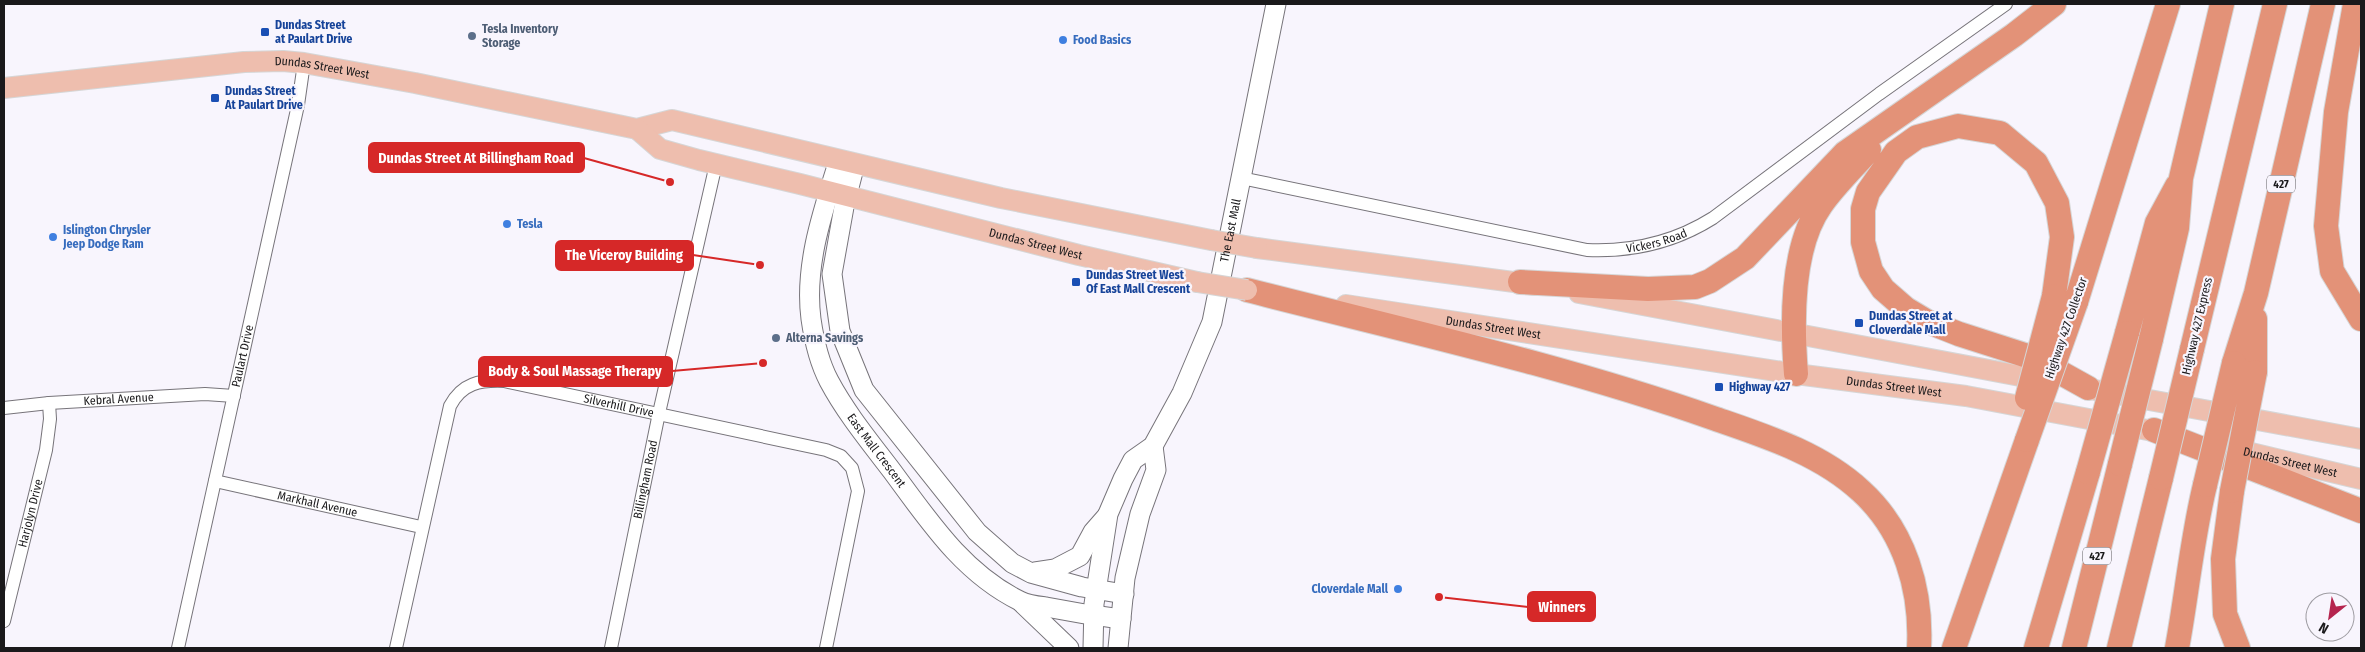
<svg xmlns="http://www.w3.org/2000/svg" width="2365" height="652" viewBox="0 0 2365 652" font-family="'Fira Sans Condensed',sans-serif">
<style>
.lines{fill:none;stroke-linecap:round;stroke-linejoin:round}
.street-casing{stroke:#77747a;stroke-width:14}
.secondary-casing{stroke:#77747a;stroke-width:21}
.primary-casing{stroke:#d6d6d6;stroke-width:22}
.highway-casing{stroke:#d6d6d6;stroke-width:26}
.street{stroke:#fff;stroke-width:12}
.secondary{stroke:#fff;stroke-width:19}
.primary{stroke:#eebeae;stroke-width:20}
.highway{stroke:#e39278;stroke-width:24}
.primary-bridge-casing{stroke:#d6d6d6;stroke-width:22;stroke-linecap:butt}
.highway-bridge-casing{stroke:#d6d6d6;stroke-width:26;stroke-linecap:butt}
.primary-bridge{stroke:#eebeae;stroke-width:20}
.highway-bridge{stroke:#e39278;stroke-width:24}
.transit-dot{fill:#1a4fb4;stroke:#f8f5fd;stroke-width:2}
.service-dot{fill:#5c6f8a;stroke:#f8f5fd;stroke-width:2}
.shop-dot{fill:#3f7fe0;stroke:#f8f5fd;stroke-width:2}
.labels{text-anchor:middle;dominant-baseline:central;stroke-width:4.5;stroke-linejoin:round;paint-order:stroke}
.shield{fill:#f8f5fd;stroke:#5d5b5f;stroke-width:1}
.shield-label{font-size:11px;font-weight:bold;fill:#1a191b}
.transit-label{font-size:12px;font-weight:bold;fill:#164399;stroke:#f8f5fd;text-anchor:start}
.service-label{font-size:12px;font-weight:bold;fill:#4e5e75;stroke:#f8f5fd;text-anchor:start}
.shop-label{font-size:12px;font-weight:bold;fill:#366cbe;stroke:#f8f5fd;text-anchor:start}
.street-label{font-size:12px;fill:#1a191b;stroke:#f8f5fd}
.leader{fill:none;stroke:#d62828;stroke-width:2}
.callout-dot{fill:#d62828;stroke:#f8f5fd;stroke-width:2}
.callout{fill:#d62828;stroke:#d62828;stroke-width:2}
.callout-label{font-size:14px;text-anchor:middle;font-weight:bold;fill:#fff}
</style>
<rect width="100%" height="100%" fill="#f8f5fd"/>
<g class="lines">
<defs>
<g id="street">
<path id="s1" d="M1241,178l346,72c46,2 88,-8 126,-32l166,-124 127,-90"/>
<path id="s2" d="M4,408l45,-5 156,-9 29,2"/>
<path id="s3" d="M215,481l206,46"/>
<path id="s4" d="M4,621l42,-171 4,-31 -1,-16"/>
<path id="s5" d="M178,648l120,-543 6,-42"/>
<path id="s6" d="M396,648l54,-242c12,-23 30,-26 54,-25l322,69 15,6 11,12 6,23 -32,157"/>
<path id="s7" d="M611,648l48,-235 57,-249"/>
</g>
<g id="secondary">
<path id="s8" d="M839,160c-16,51 -35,105 -28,159 3,21 8,43 18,62 17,32 41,61 63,90 37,50 71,102 128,130 8,4 18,5 26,6 25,5 50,9 75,12"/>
<path d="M855,164l-11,43 -12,67 8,57 24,59 113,142 35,31 19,10 51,14 42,7"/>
<path d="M1035,572l20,-3 25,-13 13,-24 14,-16"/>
<path d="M1022,603l47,45"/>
<path id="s9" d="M1093,648l1,-44 14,-90 15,-35 10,-19 20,-14 29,-53 30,-71 64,-318"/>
<path d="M1118,648l7,-70 15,-64 16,-44 -3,-24"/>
</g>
<g id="primary">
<path id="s10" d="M4,88l240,-26 39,-1 21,2 111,20 222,46 35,-9 329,78 210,42"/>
<path id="s11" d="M637,129l23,20 39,11 101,24 279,71 118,27"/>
<path d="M1257,248l279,37"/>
<path d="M1579,293l468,88"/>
<path id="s12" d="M1346,305l450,69 170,22 203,38"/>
<path d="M2095,390l266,49"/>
<path id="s13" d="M2226,447l135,32"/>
</g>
<path id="highway" d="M2355,4l-19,108 -10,114 6,45 29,48
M1520,282l128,7 47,-2 15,-6 35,-23 100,-105 169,-118 40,-31
M1247,290c156,40 315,75 466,128 52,18 107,35 148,73 44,40 61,99 58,157
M2054,296l8,-59 -5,-34 -21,-40 -36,-30 -42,-7 -41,11 -21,15 -28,40 -5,17v33l8,29 12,18 23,20 20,12 33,13 75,24 54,30
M2076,302l92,-298
M2127,333l30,-110 20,-37
M2151,339l26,-111 4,-50 41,-174
M2192,349l83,-345
M2234,363l22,-70 67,-289
M2255,372v-53
M1796,374c-4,-50 -5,-127 25,-169 14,-20 32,-37 48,-55
M2154,430l207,81
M2232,491l-9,68 2,55 13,34
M1954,648l73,-208
M2036,648l52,-176
M2074,648l46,-184
M2119,648l42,-170
M2177,648c10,-54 15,-110 28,-163"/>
</defs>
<!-- street casing -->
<use href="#street" class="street-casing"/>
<!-- secondary casing -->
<use href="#secondary" class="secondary-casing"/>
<!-- primary casing -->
<use href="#primary" class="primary-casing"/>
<!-- highway casing -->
<use href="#highway" class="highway-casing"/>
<!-- street -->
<use href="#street" class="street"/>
<!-- secondary -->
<use href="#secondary" class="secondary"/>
<!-- primary -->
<use href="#primary" class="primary"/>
<!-- highway -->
<use href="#highway" class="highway"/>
<defs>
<path id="primary-bridge" d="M1211,240l46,8
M1197,282l50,8"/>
<path id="highway-bridge" d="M2027,398l27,-102
M2027,440l49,-138
M2120,464l31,-125
M2088,472l39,-139
M2161,478l31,-129
M2205,485l29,-122
M2232,491l23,-119"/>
</defs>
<!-- primary-bridge casing -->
<use href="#primary-bridge" class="primary-bridge-casing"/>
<!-- highway-bridge casing -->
<use href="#highway-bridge" class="highway-bridge-casing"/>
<!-- primary-bridge -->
<use href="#primary-bridge" class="primary-bridge"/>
<!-- highway-bridge -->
<use href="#highway-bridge" class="highway-bridge"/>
</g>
<!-- markers -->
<g class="transit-dot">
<rect x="260" y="27" width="10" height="10" rx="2.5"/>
<rect x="210" y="93" width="10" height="10" rx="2.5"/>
<rect x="1071" y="277" width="10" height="10" rx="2.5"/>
<rect x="1854" y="318" width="10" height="10" rx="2.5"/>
<rect x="1714" y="382" width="10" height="10" rx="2.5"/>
</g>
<g class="service-dot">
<circle cx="472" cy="36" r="5"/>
<circle cx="776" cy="338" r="5"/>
</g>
<g class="shop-dot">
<circle cx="1063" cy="40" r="5"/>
<circle cx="507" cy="224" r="5"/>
<circle cx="53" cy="237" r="5"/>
<circle cx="1398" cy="589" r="5"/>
</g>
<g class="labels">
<!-- shield labels -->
<g class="shield">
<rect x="2267" y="175.5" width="28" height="17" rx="4"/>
<rect x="2083" y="547.5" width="28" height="17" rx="4"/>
</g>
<g class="shield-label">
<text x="2281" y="184">427</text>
<text x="2097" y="556">427</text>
</g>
<!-- transit labels -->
<g class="transit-label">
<text x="275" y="25">Dundas Street<tspan x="275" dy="14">at Paulart Drive</tspan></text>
<text x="225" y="91">Dundas Street<tspan x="225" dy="14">At Paulart Drive</tspan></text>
<text x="1086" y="275">Dundas Street West<tspan x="1086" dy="14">Of East Mall Crescent</tspan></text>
<text x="1869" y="316">Dundas Street at<tspan x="1869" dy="14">Cloverdale Mall</tspan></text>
<text x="1729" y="387">Highway 427</text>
</g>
<!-- service labels -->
<g class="service-label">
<text x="482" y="29">Tesla Inventory<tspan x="482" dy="14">Storage</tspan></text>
<text x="786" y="338">Alterna Savings</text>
</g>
<!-- shop labels -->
<g class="shop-label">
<text x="1073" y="40">Food Basics</text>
<text x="517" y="224">Tesla</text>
<text x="63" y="230">Islington Chrysler<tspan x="63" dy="14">Jeep Dodge Ram</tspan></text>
<text x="1388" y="589" text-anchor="end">Cloverdale Mall</text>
</g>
<!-- street labels -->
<g class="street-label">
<text stroke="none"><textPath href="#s10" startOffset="320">Dundas Street West</textPath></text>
<text stroke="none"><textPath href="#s9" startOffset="450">The East Mall</textPath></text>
<text stroke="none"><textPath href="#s1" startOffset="424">Vickers Road</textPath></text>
<text stroke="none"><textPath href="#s11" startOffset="418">Dundas Street West</textPath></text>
<text transform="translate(2197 326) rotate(-77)">Highway 427 Express</text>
<text stroke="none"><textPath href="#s12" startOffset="149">Dundas Street West</textPath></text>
<text transform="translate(2066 328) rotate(-71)">Highway 427 Collector</text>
<text stroke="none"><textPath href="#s5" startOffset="299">Paulart Drive</textPath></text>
<text stroke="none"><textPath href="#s12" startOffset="554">Dundas Street West</textPath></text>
<text stroke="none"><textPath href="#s2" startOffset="115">Kebral Avenue</textPath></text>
<text stroke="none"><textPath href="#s6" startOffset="429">Silverhill Drive</textPath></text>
<text stroke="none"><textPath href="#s8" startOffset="312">East Mall Crescent</textPath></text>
<text stroke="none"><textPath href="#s13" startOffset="66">Dundas Street West</textPath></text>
<text stroke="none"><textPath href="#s7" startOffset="172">Billingham Road</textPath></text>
<text stroke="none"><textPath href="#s3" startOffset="105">Markhall Avenue</textPath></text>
<text stroke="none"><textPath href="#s4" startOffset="111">Harjolyn Drive</textPath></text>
</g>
</g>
<!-- callouts -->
<path class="leader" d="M670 182L584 158M760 265L693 255M763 363L672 371M1439 597L1528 607"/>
<g class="callout-dot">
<circle cx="670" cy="182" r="5"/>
<circle cx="760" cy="265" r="5"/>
<circle cx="763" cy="363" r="5"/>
<circle cx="1439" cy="597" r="5"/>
</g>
<g class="callout">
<rect x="369" y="143" width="215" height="29" rx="5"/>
<rect x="556" y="241" width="137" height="29" rx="5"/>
<rect x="479" y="357" width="193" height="29" rx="5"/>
<rect x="1528" y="592" width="67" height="29" rx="5"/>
</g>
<g class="callout-label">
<text x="476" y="163">Dundas Street At Billingham Road</text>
<text x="624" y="260">The Viceroy Building</text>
<text x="575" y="376">Body &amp; Soul Massage Therapy</text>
<text x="1562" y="612">Winners</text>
</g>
<!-- border -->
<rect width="2365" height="652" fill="none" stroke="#1a191b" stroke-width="10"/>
<!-- north arrow -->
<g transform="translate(2330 617) rotate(210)"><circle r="24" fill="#f8f5fd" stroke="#9f9da3"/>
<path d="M0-4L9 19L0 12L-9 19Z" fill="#b5244e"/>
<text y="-8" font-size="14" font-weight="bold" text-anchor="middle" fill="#1a191b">N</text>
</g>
</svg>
